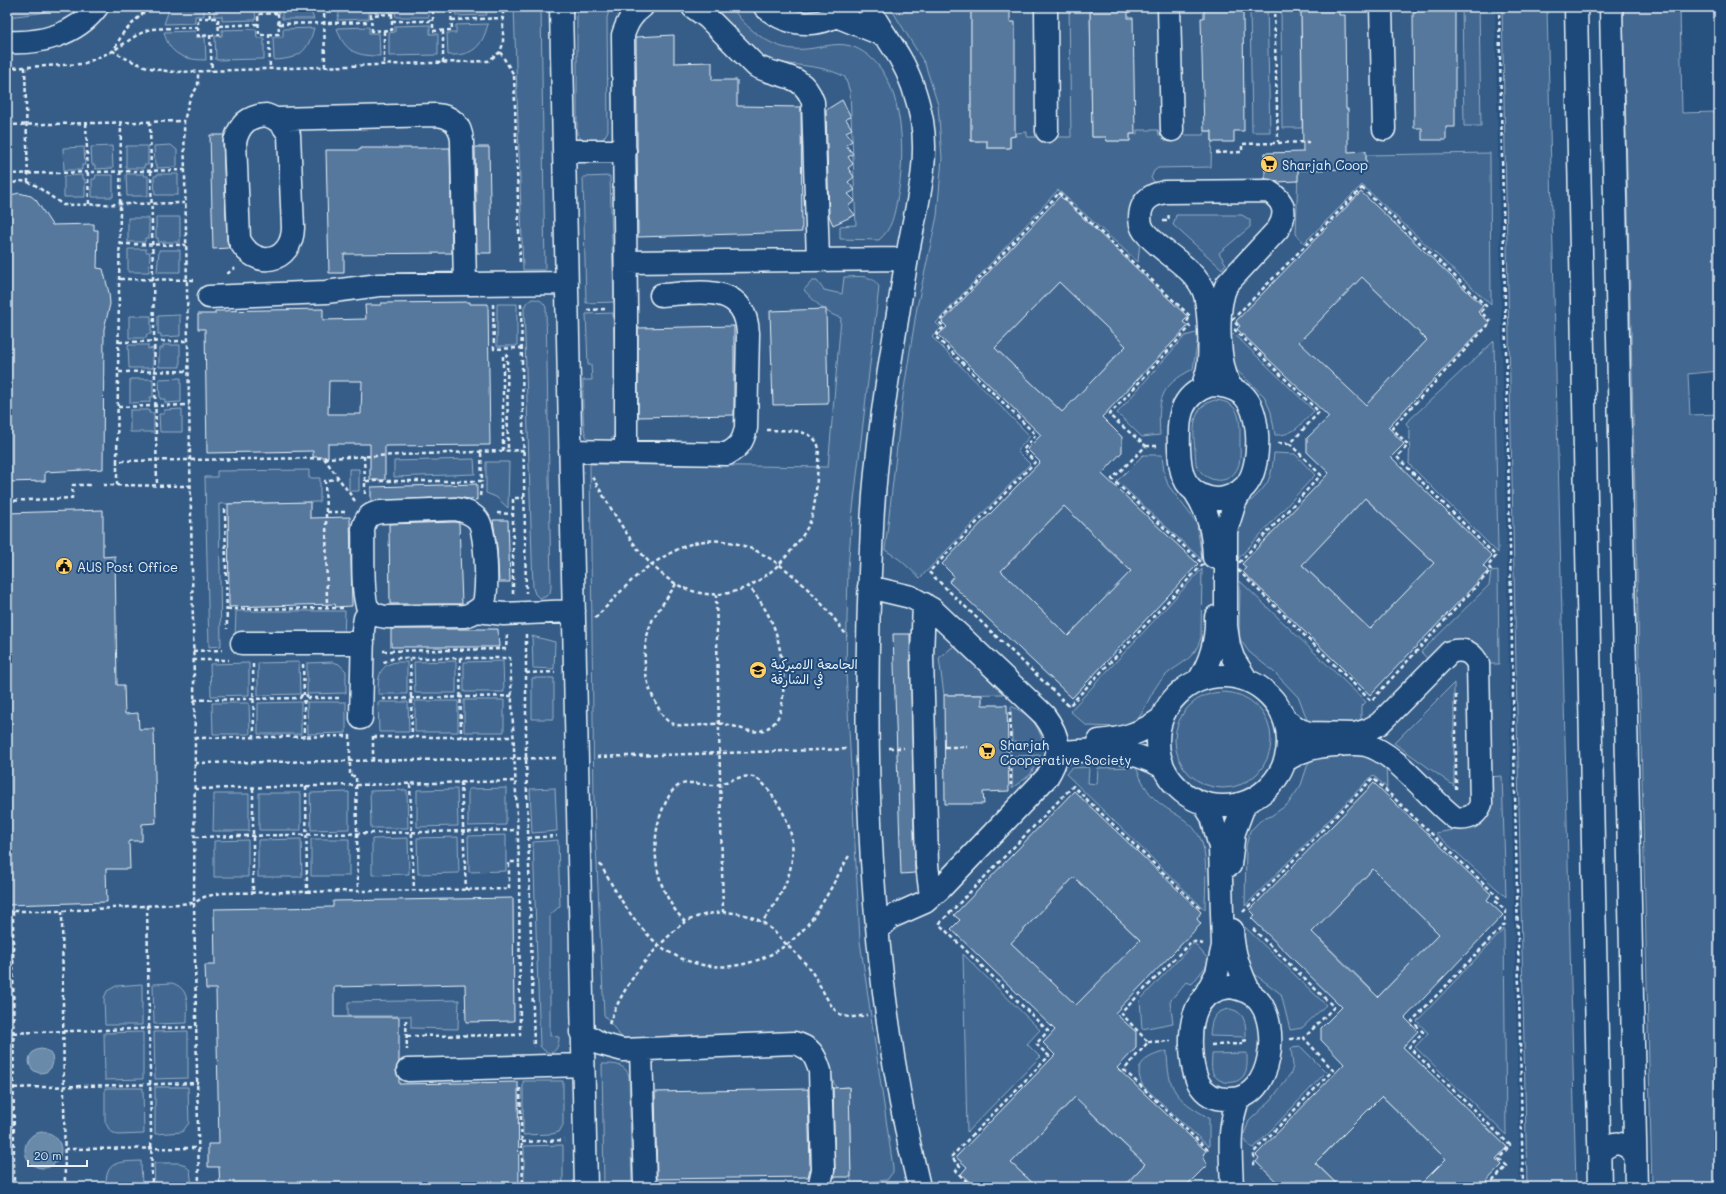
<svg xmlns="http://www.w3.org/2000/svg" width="1726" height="1194" viewBox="0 0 1726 1194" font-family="Mali,'Playpen Sans Arabic',sans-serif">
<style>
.built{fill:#355d88}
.green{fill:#436891;stroke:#96acc4}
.water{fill:#6b8aaa;stroke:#9db3c9}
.building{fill:#57789d;stroke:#e8f1f8;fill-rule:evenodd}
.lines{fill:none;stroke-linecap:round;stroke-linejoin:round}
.minor-casing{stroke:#e8f1f8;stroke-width:25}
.path{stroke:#e8f1f8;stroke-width:2.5;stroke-dasharray:4 3;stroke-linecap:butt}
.minor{stroke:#1f4a7a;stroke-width:22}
.labels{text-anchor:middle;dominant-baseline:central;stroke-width:4;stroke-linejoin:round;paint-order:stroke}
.poi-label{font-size:13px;fill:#e8f1f8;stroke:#1f4a7a;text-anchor:start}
</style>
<rect width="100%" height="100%" fill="#27517f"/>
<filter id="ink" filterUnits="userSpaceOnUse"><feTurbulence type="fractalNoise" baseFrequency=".025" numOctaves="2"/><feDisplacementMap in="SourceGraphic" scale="8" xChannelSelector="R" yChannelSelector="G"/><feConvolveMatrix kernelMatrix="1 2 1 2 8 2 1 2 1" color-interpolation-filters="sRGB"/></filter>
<g filter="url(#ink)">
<!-- built -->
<path class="built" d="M7,7h1488l25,1180h-1513z"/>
<!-- green -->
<path class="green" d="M7,7h51l-18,6 -32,4z
M170,7h34v9h-9v7l-31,1z
M214,7h50v4l-9,1 1,8 -34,1v-5h-8z
M272,7h37l5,12h-32v-8h-10z
M341,7h37v5h-9v7l-32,1z
M388,7h50l-9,1v9h-33l-1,-5h-7z
M456,7h29l2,8 -31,1z
M514,7h27l4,263h-22z
M577,7h33l-3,11 1,113 -6,10 -18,2 -7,-9z
M710,7h22c12,20 37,40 61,42 30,3 47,-16 76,7 36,29 37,102 28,144 -3,15 -5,29 -18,40l-39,-1v-13l16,-1 -6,-133 -5,-15c-28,-15 -55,-9 -83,-19z
M890,7h81v134h9v-6h7v13h23v-11l6,-1v-3l11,-1v5h44l-2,-130h21l2,130h9l5,-7 1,11h23v-7h7v-4h21l1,5h44l1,-4h8l-1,36 -53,1 -4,3 -3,7 8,9 -19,54 -2,21 -80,-72 -122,133 5,5 -9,9 98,99 -13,15 13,13 -110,114 -21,-19 -14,-9 18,-155 14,-88 20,-91 5,-58 -4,-53 -13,-41z
M1250,7h17l3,125h-18z
M1281,7h20l1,121h-20z
M1462,7h17l2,119h-17z
M1502,7h45l29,1180h-49z
M1623,7h57l2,106 33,-1 4,259 -31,3 2,41 29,-1v40l-4,33 4,179v521h-67z
M488,24c-6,23 -15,32 -40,31l-1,-22h9v-8z
M430,25v9h8v21l-49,1v-23l6,-1v-6z
M369,27v6h10l1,23c-23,0 -36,-4 -43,-28z
M314,28c-6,24 -15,31 -40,32l-1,-23h10v-8z
M256,29l1,9h7v21l-48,1 -1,-24h7v-6z
M195,31l1,6h9l1,23c-21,0 -37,-5 -42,-28z
M171,145l6,5v17l-20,1v-3h-2l-1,-19z
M112,146l1,22 -18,1v-4h-3l-1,-18z
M126,146h22v19h-4v3h-18z
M84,147l1,18h-3v5h-18l-1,-22z
M1490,153l1,152 -129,-120 -58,58 -8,-9 2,-64 68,-1v-14z
M126,174h18v2h4v20h-21z
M157,174h21v21h-23l-1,-19h3z
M82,175v4h3v18h-21v-21z
M96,175h17v22h-21v-18h3z
M610,176l4,126 -28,1 -3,-126z
M1176,215h66l8,5v7l-31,26 7,11 -4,5 -49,-44z
M156,217h24v25h-22v-4h-2z
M128,218h21v20h-4v4h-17z
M128,249h18v3h4l-1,20h-21z
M159,250h21v22h-23z
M844,277c14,0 28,-4 35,10l-27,231 -4,51 -2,102 14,270 33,226v5l-6,8 -36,4 -2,-97 -13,1c-7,-17 -14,-47 -33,-53l-181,3 -18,-23 -10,-212 -4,-339 238,3 13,-149c-15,-4 -27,-17 -37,-28l8,-9h5l7,9 18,4z
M1362,277l65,63 -70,75 -66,-66z
M1059,282l78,74 -7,7 -11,-10 -49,51 2,17 -77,-73z
M532,299c7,0 10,1 14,8l5,280 -1,6 -5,4 -6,1 -4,-4 -2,-6 -9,-280 2,-5z
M497,304h20v42h-20z
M613,313l4,116c-3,7 -7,14 -15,14 -7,0 -13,-1 -16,-7 -4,-8 -3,-45 -3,-56h9l-1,-15h-3l-2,-51z
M180,315v21l-19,1v-3h-3v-18z
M129,316h22v18h-4l-1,4h-17z
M1199,332l-6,37c-34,17 -35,31 -33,66l-18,2 -25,-24 68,-77z
M1233,333l81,78c-12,12 -20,25 -39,24l-4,-23 -7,-16 -34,-32v-26z
M1494,341l4,212 -89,-89 1,-33 -4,-8z
M128,345h20v4l5,-1v20h-24z
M163,345h17v22h-21v-19h4z
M181,378v24l-16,1v-4h-5l-1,-20z
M130,379h23v18h-3v5l-20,1z
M1215,400c27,2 25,21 25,43 0,8 1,17 -2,24 -9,21 -35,15 -42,-3 -1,-23 -10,-57 19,-64z
M182,409v23h-22l-1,-18h5v-4z
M130,410h19v3h5v19h-24z
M1274,453l21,1 20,21 -77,84c-7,-13 -2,-38 6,-50 7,-10 17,-16 23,-26 5,-10 6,-19 7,-30z
M1143,455h19l2,17 4,13 29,38 5,37 -85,-79z
M474,459l1,15 -81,3v-16z
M486,462h23l-1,46 -12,-11 -10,-4z
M349,469h10v22h-10z
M309,470v8h11v24l-101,2 2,142 -12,1 -4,-170h12v-6z
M1357,491l77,72 -64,66 -77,-73h17l48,-50z
M1074,496l-2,18 52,51 17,-4 -73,75 -67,-65z
M1202,569l-1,68c-7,26 -23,25 -39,42 -12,13 -16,31 -27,44l-14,4 -34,-1 -17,-15z
M1498,571l1,93h-14l-4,-12 -51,10 -9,-10 68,-67 2,-13z
M1240,581l126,121 -5,5v19l-52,-1 -10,-27 -24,-25 -26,-21 -10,-14z
M236,611h109l-1,27h-109z
M532,636l23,6 -1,27 -21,-1z
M955,645l48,49 -59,1 -5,-37z
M456,661v32h-41l-1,-31z
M503,661l1,31h-40v-30z
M299,662l1,32 -42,1v-32z
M333,662l6,2 7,7v22l-39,1v-31z
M396,662h11v32h-29c0,-15 0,-29 18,-32z
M249,663v32l-38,1 -1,-32z
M532,678h22v41h-22z
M1454,683v103l-60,-43z
M1175 740a48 48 0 1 1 96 0a48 48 0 1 1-96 0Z
M464,700h40v32h-40z
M415,701h43v31h-43z
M301,702v32h-43v-31z
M307,702h39v31l-38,1z
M378,702h30l1,30h-30z
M212,703h37l1,31h-37z
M1011,706c18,8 27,18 32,36h-31z
M1322,754l50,1 14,9 1,24 -14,-13 -128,131 1,-60 4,-15 11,-11 10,-4 17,-12 13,-19 7,-21 4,-6z
M1041,755l-11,20 -18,13 1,-32z
M1089,767l-1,16 9,1 1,-16 38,-1c5,13 11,25 21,34 17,15 35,17 45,41 6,19 3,48 3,68l-139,-136 5,-6z
M1502,776l4,121 -71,-64 31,-5 21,-51z
M506,788v37l-38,1v-37z
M555,788l2,43 -25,2 -2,-44z
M457,789l1,37 -41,1v-37z
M407,790l1,38h-37l-1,-37z
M349,792v37l-38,1 -1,-37z
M259,793h42v37h-42z
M214,794h35v37h-36z
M506,835v36l-37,1 -1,-36z
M458,837l1,36 -41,1 -1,-36z
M408,838l1,36 -37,1v-36z
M301,839l1,38h-44v-37z
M311,839h38v37h-38z
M248,840v37h-34v-36z
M558,840l2,66 -10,9v121l9,1c0,13 -8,23 -19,9l-7,-204z
M1373,869l66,65 -72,74 -6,-7 11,-11 -52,-51 -20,5z
M1074,877l75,72 -15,-2 -51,51 4,18 -76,-73z
M1245,927l81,78 -24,23 -12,2 -9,-36 -28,-21 -10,-26z
M1504,929l2,206 -91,-88 13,-14 -11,-12z
M1194,943l16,18 -18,23 -6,-2 -16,19 3,22 -31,6 -2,-29z
M963,954l77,76 -13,14 13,13 -73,75z
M172,983c19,6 15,23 15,40l-33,1 -1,-40z
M142,984v41h-37l-1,-27 3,-7 9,-5z
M459,1000l-1,29 -47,-1v-12h-63v-14z
M1230,1009c15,3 16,14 16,28l-36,-1c1,-15 3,-25 20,-27z
M188,1031v47l-33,1 -1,-47z
M143,1032v47l-38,1 -1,-47z
M1301,1047l25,25 -72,76 -5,-2 -6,-9 6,-16 22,-21 20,-27 2,-7 -2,-18z
M1167,1051c1,40 8,47 42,67v29l-66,-61c-12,-23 5,-30 24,-35z
M1247,1053c0,7 1,16 -3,22 -6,10 -23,10 -30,0 -4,-6 -2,-14 -2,-21z
M602,1064c11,0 23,-1 27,12l3,111h-28z
M523,1081h40v44l-4,7 -7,2 -29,1z
M1370,1085l76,74 -28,28h-78l-35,-35 19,3 49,-51z
M155,1087h33l1,36 -7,9 -27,2z
M105,1088h38l1,46 -26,1 -8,-4 -5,-9z
M1084,1088l10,9 -9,10 50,48 10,-11 10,9 -32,34h-86l-26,-24z
M563,1145v42h-39v-41z
M141,1161l1,26h-36c-1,-27 13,-25 35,-26z
M154,1163h25l4,1 7,6 2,17h-37z"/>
<!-- water -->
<path class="water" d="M29 1061a12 12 0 1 1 24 0a12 12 0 1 1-24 0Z
M25 1150a18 18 0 1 1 36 0a18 18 0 1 1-36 0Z"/>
<!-- building -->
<path class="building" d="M971,7h39v15h5v114l-5,1v11h-23v-7h-16z
M1090,7h38v11h5l2,116h-5v7h-23l-1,-4h-14z
M1204,7h39l1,124h-10v11h-22v-11h-8l-3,-113h3z
M1301,7h38v8h6l1,94h2v43l18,-1v18l-68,1v11l-21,1 -12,-3v-26l38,-1z
M1416,7h39v120h-9v13h-24v-12h-8l-1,-115h3z
M674,35v28l38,-1v18h25v26l64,1 1,125 -164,5 -2,-200z
M842,100l9,17 -5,2 6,10 -6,3 6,9 -6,4 7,9 -5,3 5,7 -5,4 6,9 -6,5 7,8 -7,4 7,7 -7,5 7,9 -22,10 -4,-9 -3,-106z
M210,135h14l-1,7 4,98 2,8 -16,1z
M475,147h14l2,106h-14z
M360,148h90l2,105 -108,1v19h-15l-3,-123h34z
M1361,192l122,114 -5,6 11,10 -101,105 16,17 -13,13 101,99 -9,10 5,5 -118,124 -127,-123 3,-5 -4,-3 87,-91 -22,-21v-14l22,-21 -92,-88 3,-3 -4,-5zM1362,277l65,63 -61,65 -67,-63zM1365,498l69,65 -64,66 -68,-64z
M19,193l12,3 5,4 16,25 42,-1v6h4l-1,38 6,1 6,24 1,11 -6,25 -1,140 -58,3v9l-38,1v-286z
M1060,196l128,121 -5,5 5,4 -86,91 20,20v15l-20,22 96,90 -126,134 -123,-116 5,-6 -12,-12 98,-102 -13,-13 14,-14 -103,-100 9,-8 -5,-5zM1059,282l67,64 -64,66 -67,-64zM1064,506l67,65 -63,65 -67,-65z
M470,302v2h18l2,141 -105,1v34h-15v-36h-42v13h-15v-6l-106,2 -2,-124h-7v-15h17v-3l108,-2v11l43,-1 -1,-14h16v-2zM329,381h33l-1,33h-33z
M826,309l2,95 -55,1 -3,-94z
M734,326v89l-96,2v-89z
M477,484v16l-21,-3 -85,4v-14z
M310,502v16l40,-1 2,89 -16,1 -1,-3 -106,3 -1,-103z
M103,510v47l12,-1 2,129h7l1,29 13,-1 1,16h15l2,94 -14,1v17h-13l1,28h-24l1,33 -100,3v-392z
M493,520h15l2,62h-11l-2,-35z
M455,522l4,1 3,81h-72l-1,-80z
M391,629h107l1,18h-108z
M893,634h17l5,239 -14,1z
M944,695h38v10h25l2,86 -26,1 1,12h-39z
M1374,783l117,111 -4,6 16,15 -98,103 13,13 -15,16 104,100 -11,12 6,6 -21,22h-63l28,-28 -64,-63 -67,67 25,24h-58l-26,-25 3,-4 -3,-3 88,-91 -23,-24v-12l21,-21 -91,-89 4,-3 -5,-5zM1373,869l66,65 -61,63 -66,-65z
M1074,791l127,121 -4,7 4,5 -86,89 21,19v16l-19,20 89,83 -3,7 4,7 -22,22h-62l22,-23 -70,-67 -64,66 26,24h-62l-14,-13 6,-7 -11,-10 99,-102 -12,-12 12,-13 -104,-101 9,-9 -6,-5zM1074,877l66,63 -64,65 -65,-62z
M513,898l1,123 -48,1 -1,-38 -131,3v30h65v45l-3,8 3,8v6l119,-2 1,105h-299l-1,-20h-11v-23h11l-3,-155h-10l-1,-24h10l-1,-56 119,-2v-6z
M849,1087l2,90h-17l1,-7 -2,-82z
M808,1089l2,80 -2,8 -151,2 -2,-87z"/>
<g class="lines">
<defs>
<path id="minor" d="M561,7l25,1180
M693,7l14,10 49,49c23,12 47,6 57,36l5,158
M765,7c24,21 59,22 83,0
M869,7c8,18 21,34 31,51 11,19 18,42 22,63 8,48 -9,96 -16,143 -14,87 -30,175 -34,263 -11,220 -5,445 47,660
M1046,7l1,124
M1169,7l3,123
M1381,7l3,122
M1576,7l24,1180
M1611,7l25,1180
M836,16l50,20
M7,42c33,2 69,-7 90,-35
M266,115c12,4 17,9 23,20l4,93c-1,35 -39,43 -54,11l-4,-98c5,-17 13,-25 31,-26z
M277,119l159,-4c16,1 25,10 26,26l3,143
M564,151h61
M626,262l281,-3
M209,297l117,-5 53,-7 188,-2
M1211,385c11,0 21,2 31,9 19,16 19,67 7,87 -5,9 -14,14 -24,17 -8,2 -16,1 -24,-3 -19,-9 -21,-26 -22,-46 -1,-29 -1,-54 32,-64z
M1202,388c2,-7 5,-13 6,-20 3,-16 1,-62 -4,-76 -9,-25 -44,-40 -60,-61 -5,-7 -5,-18 -1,-26 5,-9 13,-11 22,-13l103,-1c16,9 20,22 10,38l-51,55c-12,25 -9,80 4,104
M570,451l157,3c12,-7 16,-12 19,-26l2,-95c-3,-52 -51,-40 -87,-38
M626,452v-145l-3,-272c4,-12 8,-20 19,-28
M1242,489l-7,13 -9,29v95l3,20 4,12 13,21
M1195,492c14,21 18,40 19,65
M456,509c9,2 16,4 22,11 8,10 11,73 5,85 -5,6 -11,9 -18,11l-79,1c-6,-1 -12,-2 -17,-7 -8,-11 -5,-65 -6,-81 2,-11 7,-16 18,-17z
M869,587l42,10 21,12 112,106c17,23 18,38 3,62l-107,112 -15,13 -34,15 -13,13
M924,604l-2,52 5,209 4,32
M477,611l27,3 70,-3
M242,643h121
M1158 741a65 65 0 1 1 130 0a65 65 0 1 1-130 0Z
M1199,680c12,-20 18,-39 17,-63
M361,718l2,-88 2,-12 5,-8
M1284,719l16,11 9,3 46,1 13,-4 11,-6 71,-72c14,-4 22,0 28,12l3,140c-5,12 -13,16 -26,14 -27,-20 -58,-65 -89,-73 -10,-2 -20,-1 -30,0 -20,1 -35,5 -51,16
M1099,741c24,-2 42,-8 62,-22
M1058,752c40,-2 68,-6 105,15
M1230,865l4,-33 11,-29
M1232,930c1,23 8,42 18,63
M1231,987c10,2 20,5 27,13 22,24 15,98 -27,99 -34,2 -39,-27 -40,-53 -1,-30 6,-56 40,-59z
M1204,997l13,-24 6,-27 -3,-99 -8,-30 -8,-13
M581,1032l20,12 22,6 171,-7c17,4 21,12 26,28l3,99 -4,17
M641,1050l4,137
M408,1070l175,-5
M1600,1152c14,-12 23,-11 35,2
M1232,1187c-1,-30 -5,-61 7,-89"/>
</defs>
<!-- minor casing -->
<use href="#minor" class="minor-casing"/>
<!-- path -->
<path class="path" d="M149,7l-26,26 -10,18c21,13 41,20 65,21l310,-11 12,-9 3,-8v-37
M209,7l1,11
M268,7v7
M324,7l1,60
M382,7v8
M1274,7l4,135
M1499,7l24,1180
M451,10l1,20 -19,1v-20z
M278,13l1,21 -20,1 -1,-21z
M392,14v16l-20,1 -1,-16z
M198,18h20l1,17 -21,1z
M452,20l51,-2
M392,21h41
M279,24l92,-2
M219,26l39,-2
M384,31v35
M443,31v33
M269,34l1,35
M210,35l2,37
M500,52l14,23 6,188
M25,67l3,115
M7,68l76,-4 30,-13 24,-16 13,-6 48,-2
M121,122l-4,339 207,-3 200,-8
M150,122l7,364
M86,123l3,81
M7,125l177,-4
M1216,153l26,-1v-8l67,-2
M7,174l178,-4
M7,185l13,-4 8,1 7,3 28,20 122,-2
M1362,188l124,118 -5,6 10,10 -99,106 16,17 -11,12 99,99 -8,10 3,4 -120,131 -136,-134 86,-92 -31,-31 29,-32 -84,-82 2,-5 -4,-6z
M1059,193l131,123 -3,6 3,5 -81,88 37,31 -34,33 91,85 -134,142 -140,-134 106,-110 -12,-12 13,-15 -101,-99 9,-9 -5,-5z
M1163,221h5l1,-8
M120,244l66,1
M227,274l8,-6
M120,279l77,1
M493,304l1,45 28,-1
M521,304l5,289
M587,310l19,-1
M119,342l68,-1
M119,372l69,-1
M118,407l71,-2
M1278,443l12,1
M1146,446h13
M503,451v-96h4l1,96
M364,456l1,25
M324,458l31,43
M592,477c21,33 40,73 71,98 45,36 94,18 127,-23 8,-10 17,-21 21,-33 6,-17 6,-50 8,-70 -4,-22 -33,-18 -52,-19
M103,485l87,1
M117,485v-24
M365,494v-13h117l-1,-29
M480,496l2,-15
M7,501l65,-3 1,-13h19
M225,509l2,120
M326,512l-1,-31 13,-3
M497,513l15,1
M676,584c-7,11 -15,22 -22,33 -13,25 -12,60 1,84 4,8 8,18 16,22 17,7 37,-1 54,1 17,3 31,15 48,0 18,-16 9,-79 0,-99 -6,-14 -14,-27 -24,-38
M513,594v-96h11
M716,594l7,318
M227,609l119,-1
M327,609l-1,-97h21
M595,618c19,-18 36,-40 57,-54 16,-10 34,-21 53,-23 58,-6 111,51 142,95
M526,634v124l8,289
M193,651l29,-1
M383,651l123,-2 1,-14
M410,658l2,79
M460,658l1,79
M193,660h36
M253,664l1,73
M303,664l1,31
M526,673l29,-1
M300.5 698a3.5 3.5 0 1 1 7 0a3.5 3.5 0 1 1-7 0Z
M1456,695v94
M307,698h34
M382,699l130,-3
M194,700l107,-2
M304,700v37
M1010,712l1,73
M350,735v41h6l2,116
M373,737h140
M195,738l155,-2
M945,747h22
M889,748h15
M1003,749l35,-2
M597,757l251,-8
M373,761v-26
M195,763l361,-5
M461,782l5,108
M410,784l4,107
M306,786l1,107
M253,788v106
M195,789l320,-8
M195,837l322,-7
M528,838l29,-2
M600,864c16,28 34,61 59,81 43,34 103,26 141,-12 19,-19 36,-55 50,-79
M147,905l5,282
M7,911h55l132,-8 1,-165 -11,-617 6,-23 8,-12v-14
M13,911l1,276
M62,911l3,276
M1243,912l130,-134 126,120 -3,4 10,9 -1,13 -93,97 11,11 -14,15 101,98 -11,14 8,7 -20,21
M685,922c-6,-7 -12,-14 -16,-22 -16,-27 -18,-66 -5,-94 4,-8 7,-17 16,-21 10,-5 24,1 35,0 13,-2 25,-11 38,-8 8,2 17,14 21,21 32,44 19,85 -12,124
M1253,929l81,78 -30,31 29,32 -79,82v16
M1203,944l-11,-3 -71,72 27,29 -24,28 86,82
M406,1020l1,30
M609,1024c13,-35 34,-64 61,-89 5,-5 11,-11 17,-14 23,-11 50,-12 73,0 10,5 19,16 27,24 10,9 21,20 28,32 7,11 13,27 23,36 9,6 19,4 29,2
M7,1033l190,-6
M407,1036l113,-1 -1,-173
M1290,1039l14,-1
M1148,1042l23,-1
M1211,1045l30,-1v-3l8,-1
M7,1088l191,-5
M520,1088l3,99
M522,1142l43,-2
M65,1149l133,-1
M7,1154h7
M1253,1183l5,4
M199,1187l-5,-284 10,-6 17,-4 288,-4v-27h10l-9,-204h-116l-12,5
M972,1187l-16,-16 4,-5 -9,-9 98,-101 -13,-12 12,-13 -109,-107 134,-138 127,122"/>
<!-- minor -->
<use href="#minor" class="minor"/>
</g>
</g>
<!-- icons -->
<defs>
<symbol id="supermarket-disc" viewBox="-11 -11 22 22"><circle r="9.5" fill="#ffd166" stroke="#1f4a7a"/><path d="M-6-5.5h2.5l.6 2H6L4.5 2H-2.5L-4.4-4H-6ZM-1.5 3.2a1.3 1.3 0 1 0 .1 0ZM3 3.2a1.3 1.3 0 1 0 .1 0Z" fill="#111"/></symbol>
<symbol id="civic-disc" viewBox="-11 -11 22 22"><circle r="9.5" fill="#ffd166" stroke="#1f4a7a"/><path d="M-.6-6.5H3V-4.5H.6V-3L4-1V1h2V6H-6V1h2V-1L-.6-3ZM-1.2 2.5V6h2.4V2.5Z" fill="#111"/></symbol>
<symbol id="university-disc" viewBox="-11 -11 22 22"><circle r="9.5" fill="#ffd166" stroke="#1f4a7a"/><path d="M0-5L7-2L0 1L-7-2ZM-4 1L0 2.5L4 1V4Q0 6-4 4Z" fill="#111"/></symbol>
</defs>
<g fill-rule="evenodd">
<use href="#supermarket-disc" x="1259" y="154" width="20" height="20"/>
<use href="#civic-disc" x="54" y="556" width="20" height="20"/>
<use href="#university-disc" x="748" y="660" width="20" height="20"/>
<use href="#supermarket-disc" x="977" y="741" width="20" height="20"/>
</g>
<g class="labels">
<!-- poi labels -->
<g class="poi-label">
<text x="1282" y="164">Sharjah Coop</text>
<text x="77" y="566">AUS Post Office</text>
<text x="771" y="663">الجامعة الاميركية<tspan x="771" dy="15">في الشارقة</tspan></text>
<text x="1000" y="744">Sharjah<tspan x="1000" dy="15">Cooperative Society</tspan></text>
</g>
</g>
<!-- margin -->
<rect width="1726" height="1194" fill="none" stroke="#1f4a7a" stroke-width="24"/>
<rect x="12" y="12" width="1702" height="1170" fill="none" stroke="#e8f1f8" stroke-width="1.5" filter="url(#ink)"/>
<!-- scale -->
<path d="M28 1160v6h59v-6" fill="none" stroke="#e8f1f8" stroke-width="2"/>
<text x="34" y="1160" font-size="12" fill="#e8f1f8" stroke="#1f4a7a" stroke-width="3" paint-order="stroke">20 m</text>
</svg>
